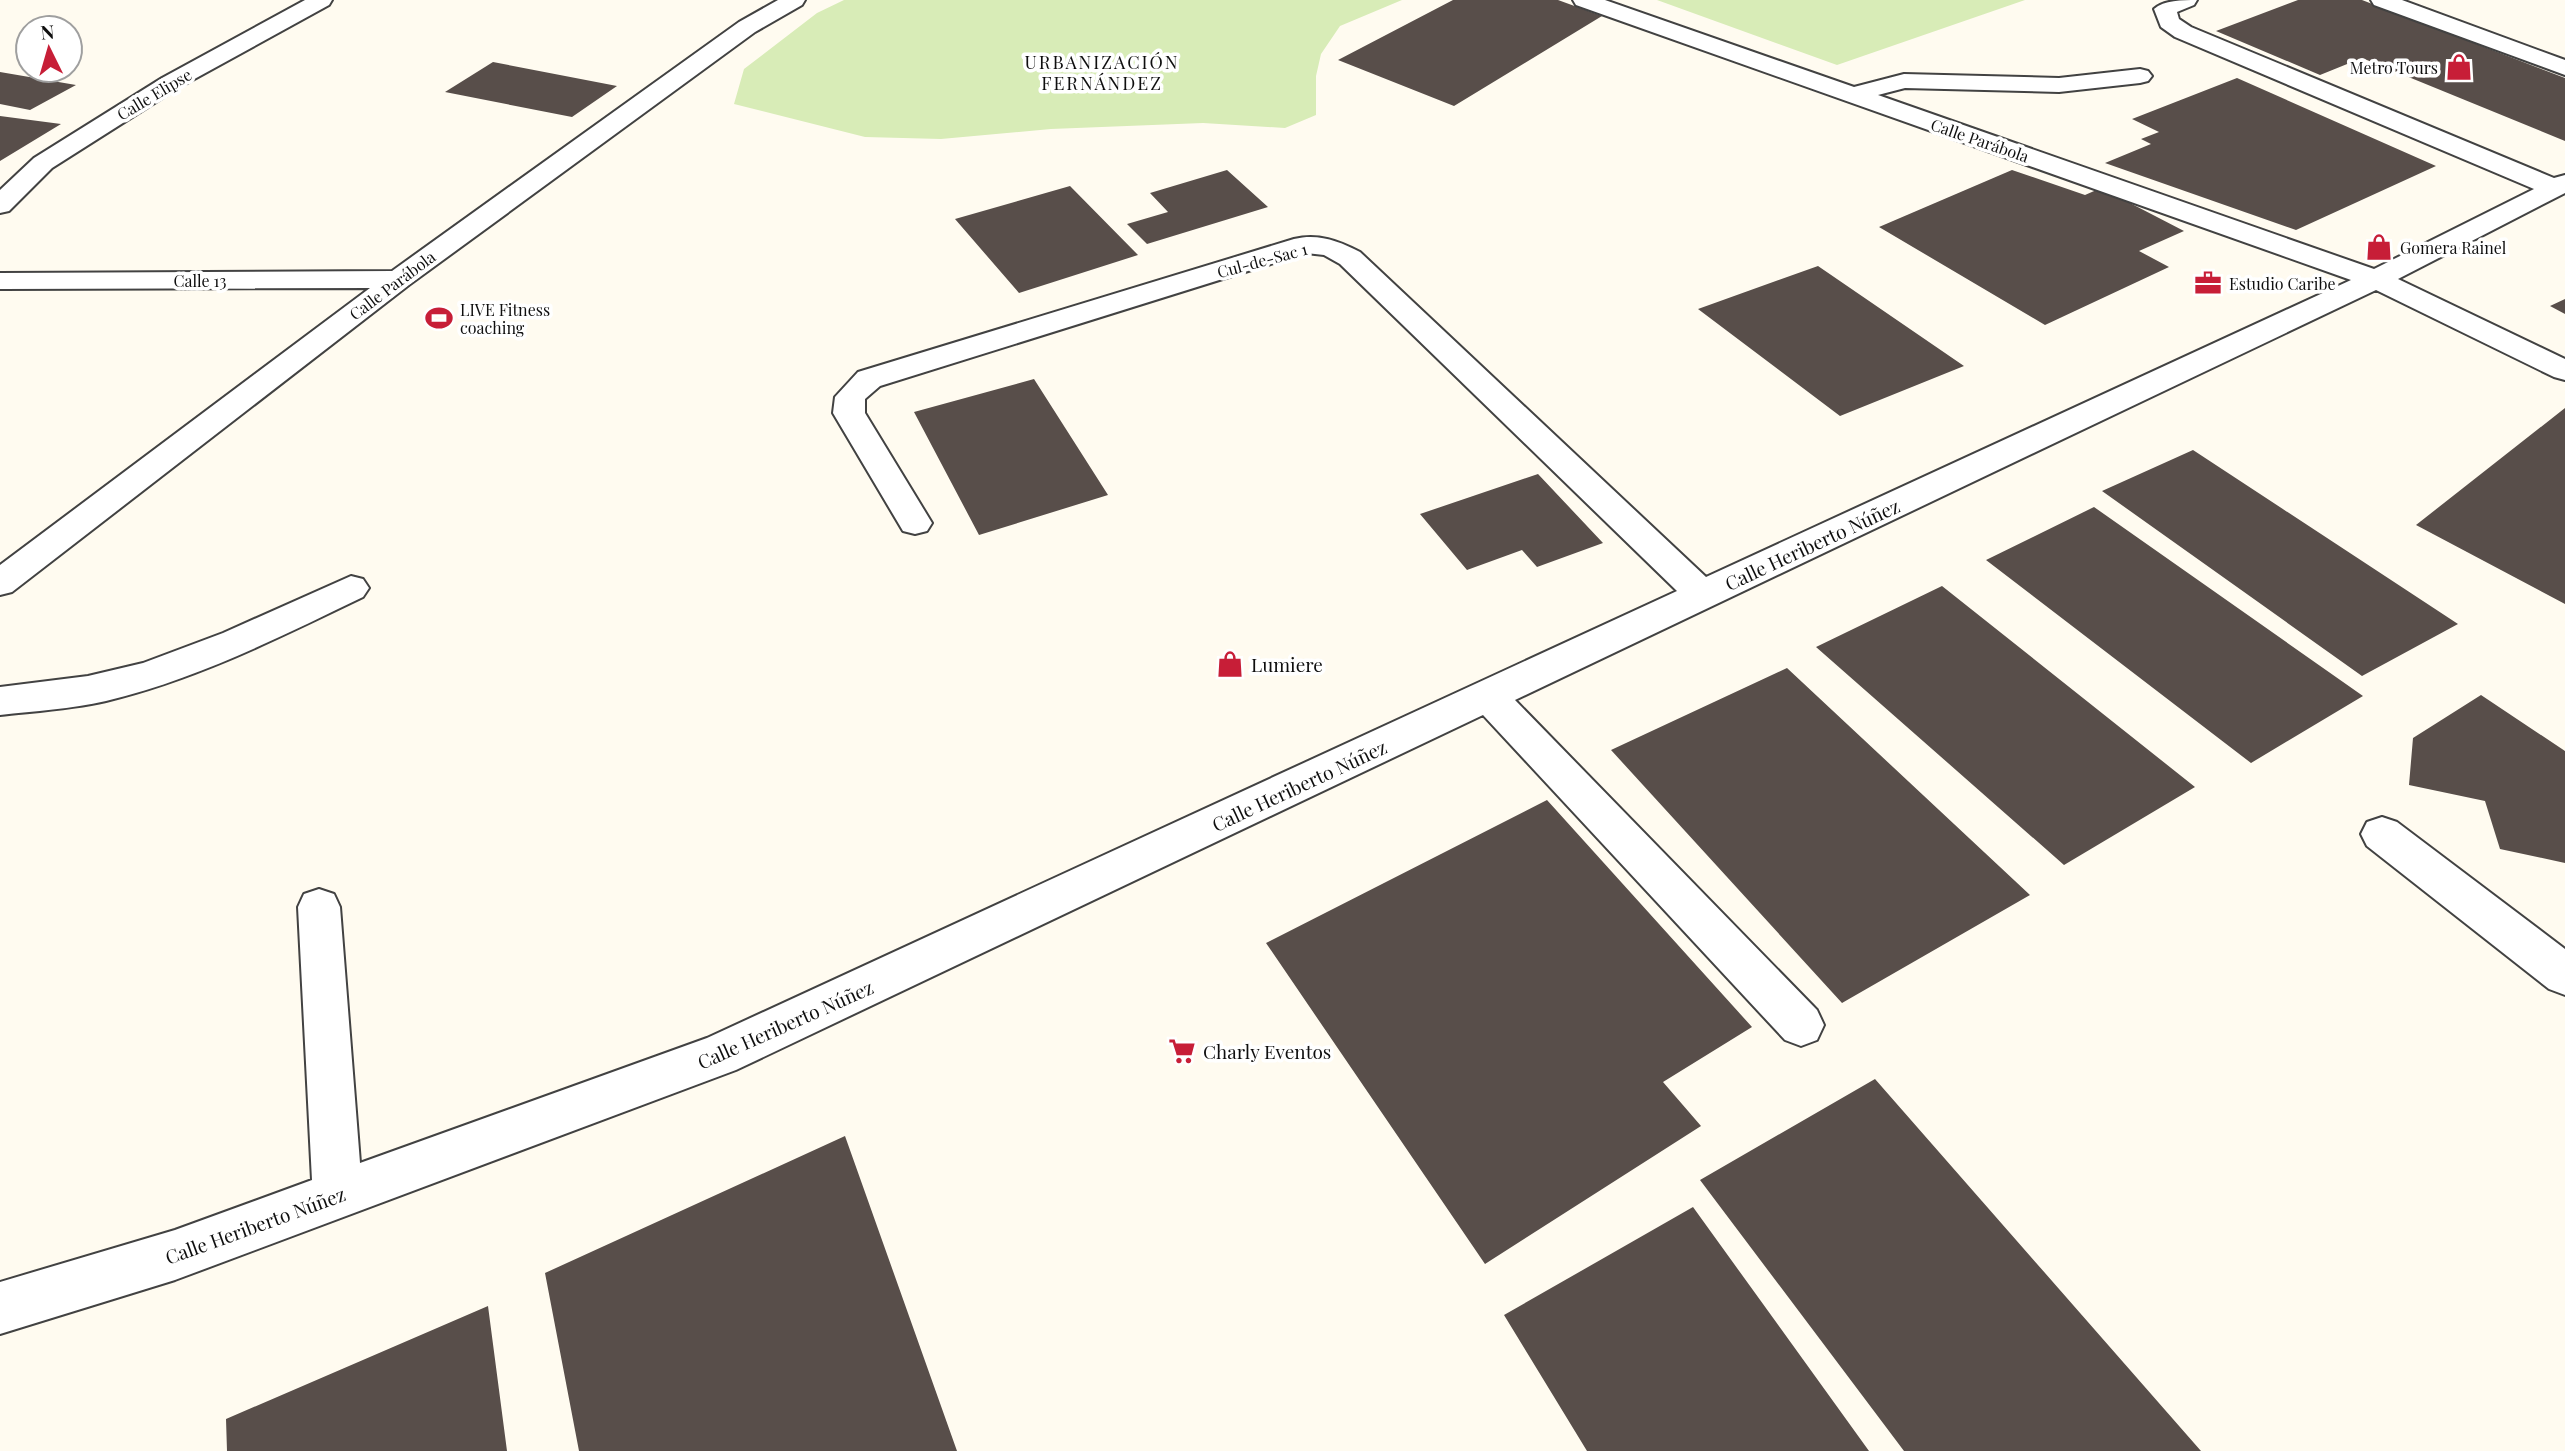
<svg xmlns="http://www.w3.org/2000/svg" width="2565" height="1451" viewBox="0 0 2565 1451" font-family="'Playfair Display',serif">
<style>
.green{fill:#d8ecb7}
.building{fill:#584e4a}
.lines{fill:none;stroke-linecap:round;stroke-linejoin:round}
.minor-casing{stroke:#424242;stroke-width:4}
.minor{fill:#fff;fill-rule:evenodd}
.labels{text-anchor:middle;dominant-baseline:central;stroke-width:7;stroke-linejoin:round;paint-order:stroke}
.far-poi-label{font-size:16px;fill:#0f0f0f;stroke:#fff;text-anchor:start}
.far-street-label{font-size:16px;fill:#0f0f0f;stroke:#fff}
.far-neighbourhood-label{font-size:18px;letter-spacing:2px;fill:#0f0f0f;stroke:#fff}
.street-label{font-size:19px;fill:#0f0f0f;stroke:#fff}
.poi-label{font-size:19px;fill:#0f0f0f;stroke:#fff;text-anchor:start}
</style>
<rect width="100%" height="100%" fill="#fffbf0"/>
<!-- green -->
<path class="green" d="M844,0h558l-62,26 -19,28 -5,22v39l-31,13 -82,-5 -152,6 -110,10 -76,-2 -131,-33 10,-35 73,-56z
M1657,0h368l-188,65z"/>
<!-- building -->
<path class="building" d="M1453,0h105l44,16 -148,90 -116,-46z
M2298,0h64l203,78v63l-203,-83 -42,17 -104,-44z
M493,62l124,24 -45,31 -127,-25z
M0,72l76,13 -46,25 -30,-6z
M2237,78l199,88 -140,64 -191,-67 46,-19 -10,-5 18,-7 -27,-13z
M0,116l61,8 -61,37z
M1227,170l41,37 -121,37 -20,-20 41,-12 -18,-19z
M2012,170l73,25 16,-7 83,43 -45,20 30,16 -124,58 -166,-98z
M1070,186l68,69 -119,38 -64,-74z
M1818,266l146,100 -124,50 -142,-107z
M2565,299v15l-15,-8z
M1034,379l74,116 -129,40 -65,-123z
M2565,408v196l-149,-79z
M2193,450l265,174 -96,52 -260,-185z
M1538,474l65,69 -66,24 -15,-17 -55,20 -47,-56z
M2094,507l269,189 -112,67 -265,-203z
M1942,586l253,201 -131,78 -248,-218z
M1787,668l243,227 -188,108 -231,-253z
M2481,695l84,56v112l-65,-14 -15,-48 -76,-16 4,-47z
M1547,800l205,227 -89,55 38,44 -216,138 -219,-321z
M1875,1079l326,372h-297l-204,-271z
M845,1136l112,315h-378l-34,-178z
M1693,1207l176,244h-282l-83,-136z
M488,1306l19,145h-280l-1,-32z"/>
<g class="lines">
<defs>
<path id="minor" d="M305,0h27l-3,5 -151,83 -126,80 -43,43 -9,2v-23l34,-32 128,-80z
M778,0h27l-3,5 -47,27 -346,253 -397,307 -12,3v-30l370,-277 -370,1v-16l392,-2 347,-249z
M1573,0h32l249,87 50,-13 155,4 81,-9 8,2 4,5 -4,5 -8,2 -81,9 -154,-4 -27,7 496,174 160,-80 -359,-152 -14,-10 -7,-18c10,-9 28,-9 43,-9l-3,5 -17,7 2,7 12,8 363,151 11,-3v18l-167,86 167,80v21l-11,-3 -178,-87 -861,410 302,310 7,15 -7,15 -16,6 -16,-6 -302,-325 -747,355 -561,210 -175,54v-52l175,-52 137,-50 -14,-273 6,-13 15,-5 15,5 6,13 20,256 347,-125 970,-447 -337,-327 -16,-9 -18,-2 -426,133 -15,13v14l67,110 -5,8 -12,3 -12,-3 -70,-118 2,-16 23,-25 436,-133c24,-6 45,2 66,13l346,325 645,-297 -775,-275z
M2371,0h31l163,60v15l-191,-70z
M351,576l12,3 6,9 -6,9c-83,40 -166,82 -257,104 -35,8 -71,10 -106,14v-28l88,-11 55,-13 80,-30z
M2382,817l15,5 168,127v46l-16,-6 -182,-143 -6,-12 6,-12z"/>
</defs>
<!-- minor casing -->
<use href="#minor" class="minor-casing"/>
<!-- minor -->
<use href="#minor" class="minor"/>
</g>
<!-- icons -->
<defs>
<symbol id="shop-bare" viewBox="-9 -9 18 18"><path d="M-5-2.5h2.3a2.7 3.5 0 0 1 5.4 0H5L5.5 6h-11ZM-1.5-2.5h3a1.5 2.3 0 0 0-3 0Z" fill="#c71e37" stroke="#fff" stroke-width="2.5" paint-order="stroke"/></symbol>
<symbol id="office-bare" viewBox="-9 -9 18 18"><path d="M-6-3h4V-5.5h4V-3h4V5H-6ZM-1-4.5V-3h2v-1.5ZM-6 0V1H6V0Z" fill="#c71e37" stroke="#fff" stroke-width="2.5" paint-order="stroke"/></symbol>
<symbol id="stadium-bare" viewBox="-9 -9 18 18"><path d="M0-5a6.5 5 0 1 0 0 10a6.5 5 0 1 0 0-10ZM-3.5-1.8h7v3.6h-7Z" fill="#c71e37" stroke="#fff" stroke-width="2.5" paint-order="stroke"/></symbol>
<symbol id="supermarket-bare" viewBox="-9 -9 18 18"><path d="M-6-5.5h2.5l.6 2H6L4.5 2H-2.5L-4.4-4H-6ZM-1.5 3.2a1.3 1.3 0 1 0 .1 0ZM3 3.2a1.3 1.3 0 1 0 .1 0Z" fill="#c71e37" stroke="#fff" stroke-width="2.5" paint-order="stroke"/></symbol>
</defs>
<g fill-rule="evenodd">
<use href="#shop-bare" x="2440" y="48" width="38" height="38"/>
<use href="#shop-bare" x="2360" y="228" width="38" height="38"/>
<use href="#office-bare" x="2189" y="264" width="38" height="38"/>
<use href="#stadium-bare" x="420" y="299" width="38" height="38"/>
<use href="#shop-bare" x="1211" y="645" width="38" height="38"/>
<use href="#supermarket-bare" x="1163" y="1032" width="38" height="38"/>
</g>
<g class="labels">
<!-- far-poi labels -->
<g class="far-poi-label">
<text x="2438" y="67" text-anchor="end">Metro Tours</text>
<text x="2400" y="247">Gomera Rainel</text>
<text x="2229" y="283">Estudio Caribe</text>
<text x="460" y="309">LIVE Fitness<tspan x="460" dy="18">coaching</tspan></text>
</g>
<!-- far-street labels -->
<g class="far-street-label">
<text transform="translate(154 94) rotate(-31)">Calle Elipse</text>
<text transform="translate(1980 140) rotate(19)">Calle Parábola</text>
<text transform="translate(1262 260) rotate(-15)">Cul-de-Sac 1</text>
<text x="200" y="280">Calle 13</text>
<text transform="translate(392 285) rotate(-37)">Calle Parábola</text>
</g>
<!-- far-neighbourhood labels -->
<g class="far-neighbourhood-label">
<text x="1102" y="62">URBANIZACIÓN<tspan x="1102" dy="21">FERNÁNDEZ</tspan></text>
</g>
<!-- street labels -->
<g class="street-label">
<text transform="translate(1812 544) rotate(-25)">Calle Heriberto Núñez</text>
<text transform="translate(1299 785) rotate(-25)">Calle Heriberto Núñez</text>
<text transform="translate(785 1024) rotate(-24)">Calle Heriberto Núñez</text>
<text transform="translate(255 1225) rotate(-20)">Calle Heriberto Núñez</text>
</g>
<!-- poi labels -->
<g class="poi-label">
<text x="1251" y="664">Lumiere</text>
<text x="1203" y="1051">Charly Eventos</text>
</g>
</g>
<!-- north arrow -->
<g transform="translate(49 49) rotate(355)"><circle r="33" fill="#ffffff" stroke="#9f9f9f" stroke-width="2"/>
<path d="M0-5L12 26L0 18L-12 26Z" fill="#c71e37"/>
<text y="-10" font-size="19" font-weight="bold" text-anchor="middle" fill="#0f0f0f">N</text>
</g>
</svg>
